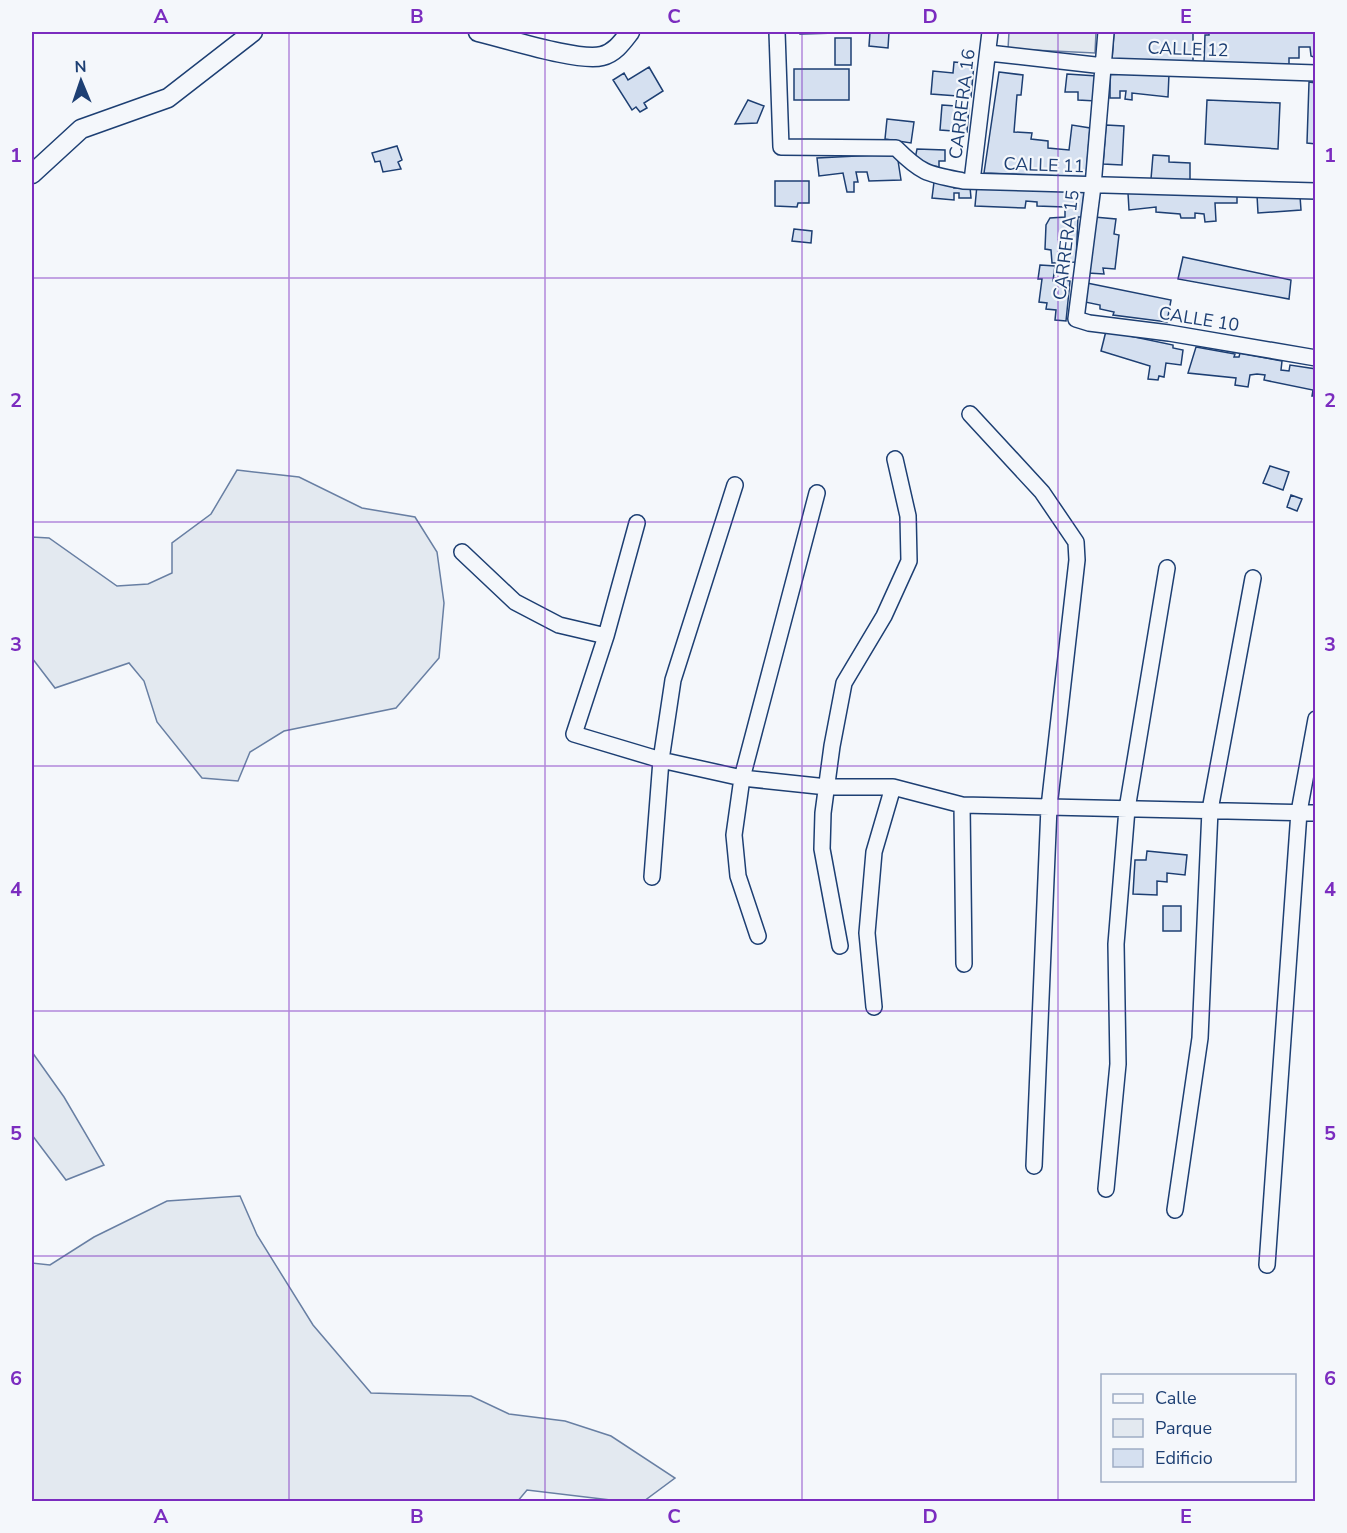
<svg xmlns="http://www.w3.org/2000/svg" width="1347" height="1533" viewBox="0 0 1347 1533" font-family="'Nunito Sans',sans-serif">
<style>
.green{fill:#e3e9f0;stroke:#687fa3;stroke-width:1.5}
.building{fill:#d5e0f0;stroke:#1d3f73;stroke-width:1.5}
.lines{fill:none;stroke-linecap:round;stroke-linejoin:round}
.minor-casing{stroke:#1d3f73;stroke-width:18}
.tertiary-casing{stroke:#1d3f73;stroke-width:21}
.minor{stroke:#f4f7fb;stroke-width:15}
.tertiary{stroke:#f4f7fb;stroke-width:18}
.grid{fill:none;stroke:#7b2cbf;stroke-width:1.5;stroke-opacity:0.55}
.labels{text-anchor:middle;dominant-baseline:central;stroke-width:4.5;stroke-linejoin:round;paint-order:stroke}
.street-label{font-size:18px;fill:#1d3f73;stroke:#f4f7fb}
.neatline{fill:none;stroke:#7b2cbf;stroke-width:2}
.grid-label{font-size:20px;text-anchor:middle;font-weight:bold;fill:#7b2cbf}
</style>
<rect width="100%" height="100%" fill="#f4f7fb"/>
<!-- green -->
<path class="green" d="M1009,32h87l-1,21 -87,-4z
M237,470l62,7 63,31 53,9 22,35 7,51 -5,55 -43,50 -112,23 -34,21 -12,29 -36,-3 -45,-56 -13,-41 -15,-18 -74,25 -23,-30v-121l17,1 68,48 31,-2 24,-11v-30l39,-29z
M32,1052l32,45 40,68 -38,15 -34,-45z
M240,1196l17,39 56,90 58,68 100,3 38,18 56,7 46,15 64,42 -31,23h-25l-92,-11 -10,12 -485,-1v-238l18,2 44,-28 73,-36z"/>
<!-- building -->
<path class="building" d="M800,32h37v1l-37,1z
M870,32h19l-1,16 -19,-2z
M1114,32h79v30l-81,-2z
M1209,32h107v26l-5,-2 -1,-9h-11v11h-10v7l-85,-2 1,-28h4z
M835,38h16v27h-16z
M954,62l20,2 -3,33 -40,-3 2,-23 20,2z
M649,67l14,24 -19,12 3,5 -7,4 -4,-5 -4,3 -19,-30 11,-7 4,7z
M794,69h55v31h-55z
M999,72l24,3 -2,20h-4l-3,37 18,1 -1,6 17,2v7l21,2 3,-25 18,3 -4,49 -102,-4z
M1110,72l59,2 -1,23 -36,-4v7l-7,-1 1,-8h-6v7h-10z
M1067,74l30,2 -1,25 -18,-1v-8h-13z
M1309,82l7,1v61l-9,-1z
M748,100l16,6 -7,17 -22,1z
M1207,100l73,3 -2,46 -73,-5z
M942,105l27,2 -2,25 -27,-2z
M887,119l27,3 -3,21 -26,-4z
M1106,125l18,1 -2,39 -19,-1z
M397,146l5,14 -4,2 3,7 -18,3 -3,-11 -5,1 -3,-9z
M917,149l28,1v11h-6v10l-24,-12z
M897,154l4,26 -32,1 -2,-9h-11l2,10h-4v10h-7l-4,-19 -24,3 -2,-18z
M1153,155l16,1v6l21,1v17l-39,-1z
M775,181h34v22h-11l-1,4 -22,-1z
M934,182l20,2v4l16,-1 1,11h-12v-5h-5v7l-22,-2z
M977,185l107,7 -2,25h-4l-2,45 -24,1 -1,-13 -6,-1 1,-24 4,-7 15,-1v-10l-28,-1v-4l-11,-1 -1,7 -50,-2z
M1128,193l109,1v9h-22l1,18 -11,1 -1,-8 -9,-1v5h-14l-1,-4 -24,-2v-5l-27,3z
M1257,195l43,1 1,14 -43,3z
M1094,217l22,2 -2,15 5,1 -4,34 -12,-1 1,6 -16,-1z
M794,229l18,2 -1,12 -19,-2z
M1183,257l108,23 -2,19 -111,-20z
M1040,265l15,1 -2,15 6,2v-4l11,2 -4,40 -11,-1 1,-10 -10,-1 1,-6 -8,-1 3,-23h-4z
M1087,283l84,17 -4,22 -54,-7 1,-3 -14,-3v-4l-15,-3z
M1106,331l67,14v3l10,2 -2,15 -15,-2 -2,14 -5,-1 -1,4 -10,-1 2,-13 -49,-15z
M1196,347l39,7 -1,3h5l1,-4 42,8 -1,9 8,1 1,-6 26,4v27h-4l1,-6 -49,-10 1,-5 -8,-1 -7,1 -2,12 -13,-2 1,-7 -48,-5z
M1270,466l19,6 -6,18 -20,-7z
M1291,495l11,4 -5,12 -10,-4z
M1147,851l40,4 -2,20 -18,-2v9l-10,-1v14l-24,-1 2,-34h11z
M1163,906h18v25h-18z"/>
<g class="lines">
<defs>
<path id="minor" d="M777,32l4,115 115,1c26,26 32,26 67,33l353,10
M1106,32l-13,154 -17,133 13,4 80,10 147,25
M989,53l115,13 212,7
M972,181l18,-149
M970,414l72,78 34,50 1,18 -28,247 -15,359
M637,523l-31,113 -32,98 87,26 81,18 85,9h66l69,18 354,8
M462,552l53,50 44,23 47,11
M962,805l2,159
M652,877l9,-117 12,-80 62,-195
M758,936l-20,-60 -4,-41 8,-57 75,-285
M840,946l-18,-97 1,-36 9,-67 12,-63 40,-67 25,-55 -1,-45 -13,-57
M874,1007l-7,-74 7,-81 19,-65
M1106,1189l12,-125 -2,-120 11,-135 40,-241
M1175,1210l25,-172 10,-228 43,-232
M1267,1265l32,-453 17,-93"/>
<path id="tertiary" d="M478,32c27,6 100,30 124,24 13,-3 21,-15 28,-24
M32,174l49,-45 87,-31 85,-66"/>
</defs>
<!-- minor casing -->
<use href="#minor" class="minor-casing"/>
<!-- tertiary casing -->
<use href="#tertiary" class="tertiary-casing"/>
<!-- minor -->
<use href="#minor" class="minor"/>
<!-- tertiary -->
<use href="#tertiary" class="tertiary"/>
</g>
<!-- grid -->
<path class="grid" d="M289,32v1470M545,32v1470M802,32v1470M1058,32v1470M32,278h1284M32,522h1284M32,766h1284M32,1011h1284M32,1256h1284"/>
<g class="labels">
<!-- street labels -->
<g class="street-label">
<text transform="translate(1188 49) rotate(2)">CALLE 12</text>
<text transform="translate(962 104) rotate(-83)">CARRERA 16</text>
<text transform="translate(1044 165) rotate(2)">CALLE 11</text>
<text transform="translate(1066 245) rotate(-83)">CARRERA 15</text>
<text transform="translate(1199 319) rotate(9)">CALLE 10</text>
</g>
</g>
<!-- border -->
<rect width="1347" height="1533" fill="none" stroke="#f4f7fb" stroke-width="66"/>
<!-- legend -->
<rect x="1101" y="1374" width="195" height="108" fill="#f4f7fb" stroke="#9eadc5" stroke-width="1.5"/>
<rect x="1113" y="1394" width="30" height="9" fill="#f4f7fb" stroke="#9eadc5" stroke-width="1.5"/>
<text x="1155" y="1404" font-size="18" fill="#1d3f73">Calle</text>
<rect x="1113" y="1419" width="30" height="18" fill="#e3e9f0" stroke="#9eadc5" stroke-width="1.5"/>
<text x="1155" y="1434" font-size="18" fill="#1d3f73">Parque</text>
<rect x="1113" y="1449" width="30" height="18" fill="#d5e0f0" stroke="#9eadc5" stroke-width="1.5"/>
<text x="1155" y="1464" font-size="18" fill="#1d3f73">Edificio</text>
<!-- north arrow -->
<g transform="translate(81 81) rotate(358)" stroke="#f4f7fb" stroke-width="4.5" paint-order="stroke">
<path d="M0-4.5L10 22L0 15L-10 22Z" fill="#1d3f73"/>
<text y="-9" font-size="16" font-weight="bold" text-anchor="middle" fill="#1d3f73">N</text>
</g>
<rect x="33" y="33" width="1281" height="1467" class="neatline"/>
<g class="grid-label">
<text x="161" y="23">A</text>
<text x="417" y="23">B</text>
<text x="674" y="23">C</text>
<text x="930" y="23">D</text>
<text x="1186" y="23">E</text>
<text x="16" y="162">1</text>
<text x="1330" y="162">1</text>
<text x="16" y="407">2</text>
<text x="1330" y="407">2</text>
<text x="16" y="651">3</text>
<text x="1330" y="651">3</text>
<text x="16" y="896">4</text>
<text x="1330" y="896">4</text>
<text x="16" y="1140">5</text>
<text x="1330" y="1140">5</text>
<text x="16" y="1385">6</text>
<text x="1330" y="1385">6</text>
<text x="161" y="1523">A</text>
<text x="417" y="1523">B</text>
<text x="674" y="1523">C</text>
<text x="930" y="1523">D</text>
<text x="1186" y="1523">E</text>
</g>
</svg>
